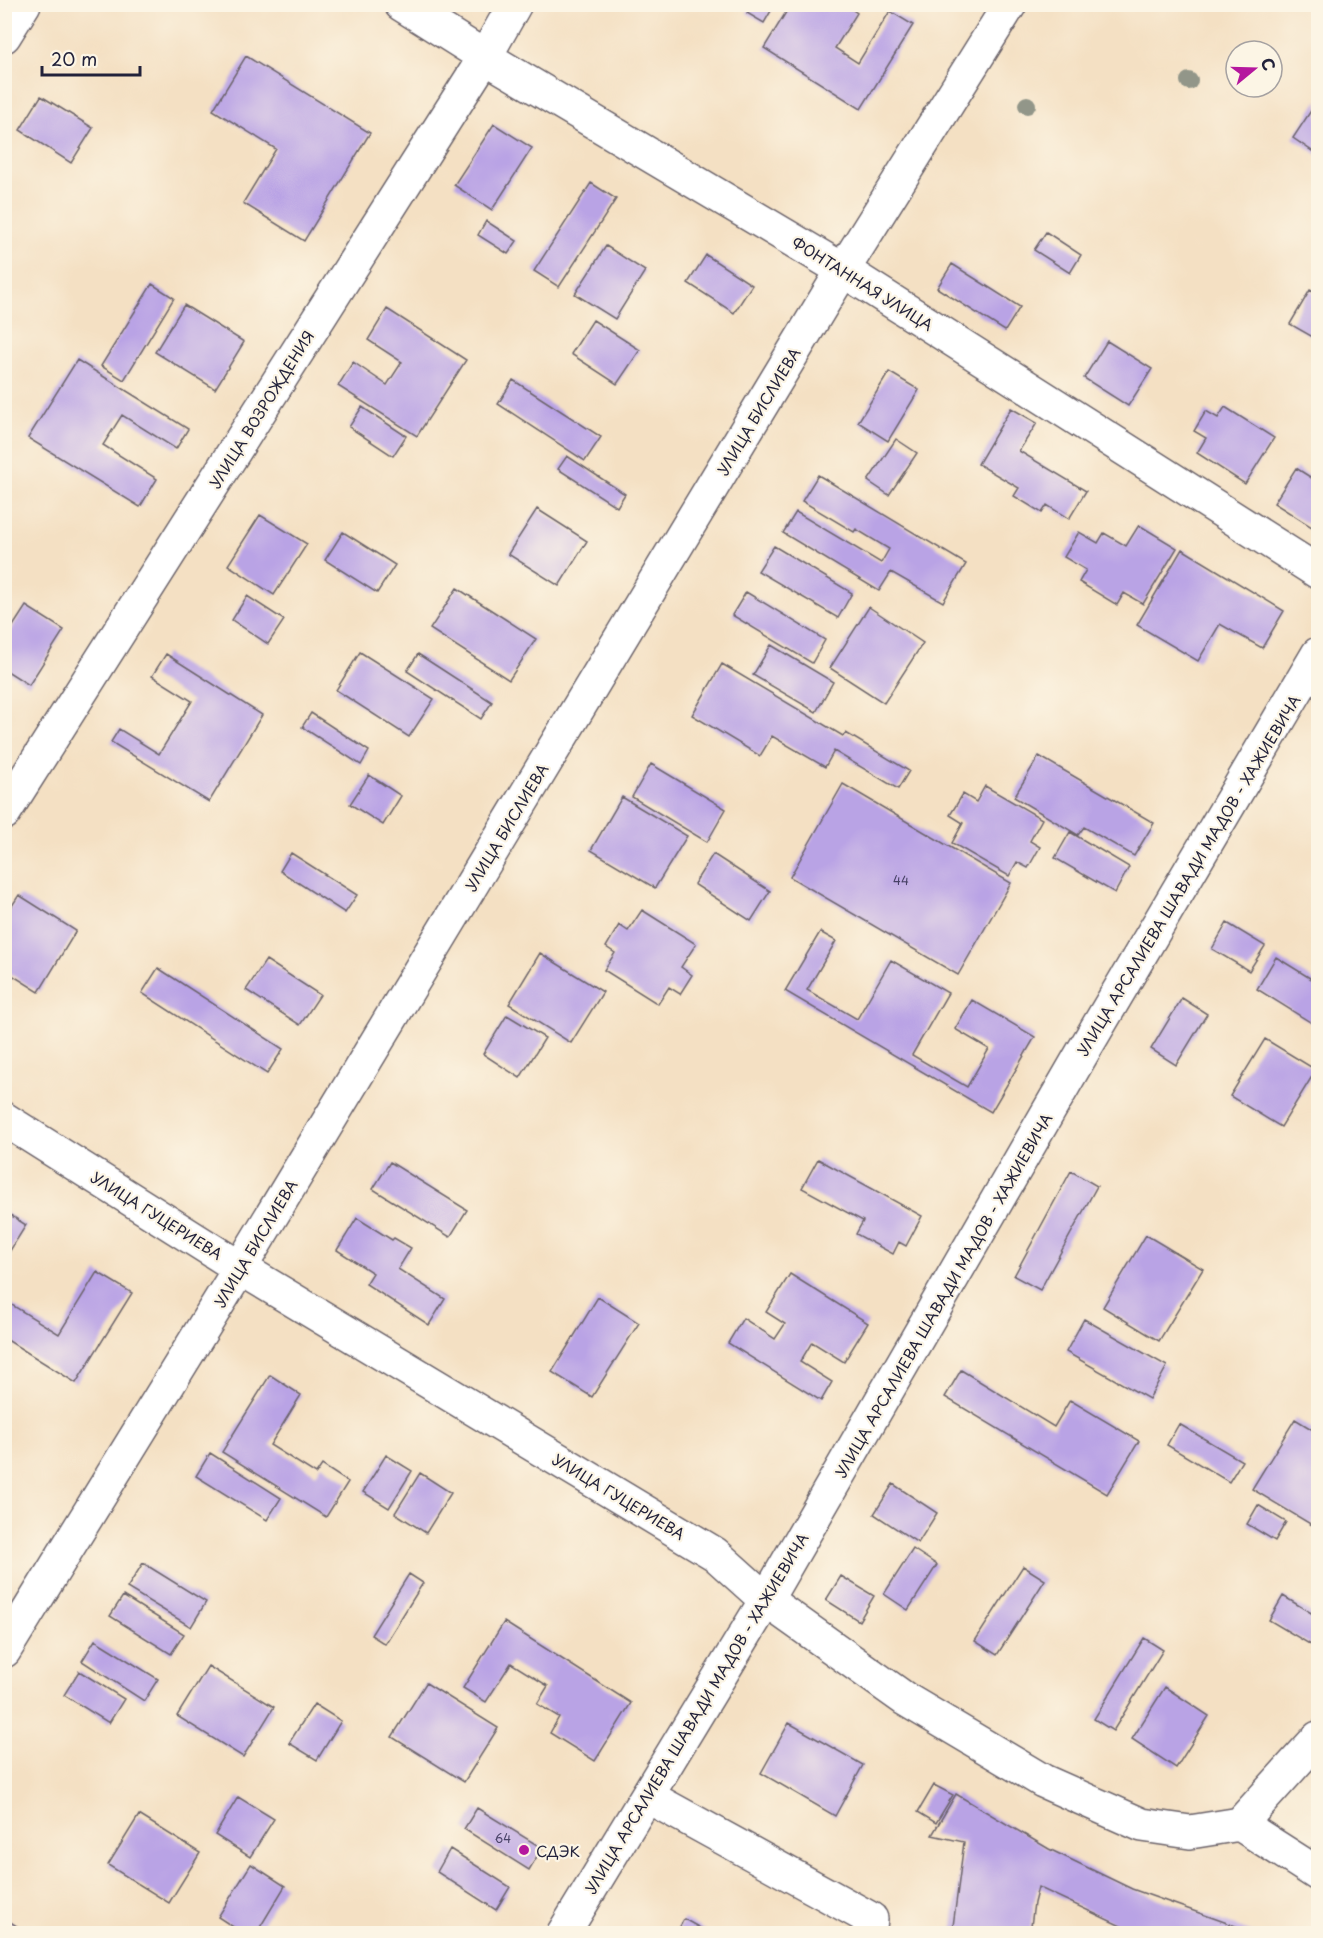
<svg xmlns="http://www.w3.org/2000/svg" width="1323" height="1938" viewBox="0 0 1323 1938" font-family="'Playpen Sans',sans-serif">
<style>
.building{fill:#b9a3e5}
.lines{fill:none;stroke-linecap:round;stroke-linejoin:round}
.minor-casing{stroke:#6c646b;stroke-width:36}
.minor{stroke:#fff;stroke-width:33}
.tree{fill:#929689}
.poi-dot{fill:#b5179e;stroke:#fcf5e5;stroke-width:2}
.labels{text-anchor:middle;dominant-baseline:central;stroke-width:4.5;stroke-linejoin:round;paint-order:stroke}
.number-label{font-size:12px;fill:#484266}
.street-label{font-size:15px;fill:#22223b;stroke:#fcf5e5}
.poi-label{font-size:15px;fill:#22223b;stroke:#fcf5e5;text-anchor:start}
</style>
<rect width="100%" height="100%" fill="#fcf5e5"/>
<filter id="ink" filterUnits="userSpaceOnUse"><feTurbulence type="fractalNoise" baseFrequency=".0167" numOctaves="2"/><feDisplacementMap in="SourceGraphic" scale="12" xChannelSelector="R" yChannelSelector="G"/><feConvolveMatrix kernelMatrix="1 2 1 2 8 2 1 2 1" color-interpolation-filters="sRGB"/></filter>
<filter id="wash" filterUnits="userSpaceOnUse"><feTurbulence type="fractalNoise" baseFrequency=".008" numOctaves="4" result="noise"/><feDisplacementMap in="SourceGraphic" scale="24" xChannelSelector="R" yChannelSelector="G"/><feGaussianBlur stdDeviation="1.35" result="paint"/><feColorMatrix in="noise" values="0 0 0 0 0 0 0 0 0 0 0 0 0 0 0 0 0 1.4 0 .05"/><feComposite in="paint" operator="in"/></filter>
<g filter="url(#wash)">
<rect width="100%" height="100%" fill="#f4e0c3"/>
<g id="blocks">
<!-- building -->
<path class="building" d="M752,4h23l-11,19 -17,-10z
M791,4h53l13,9 -22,35 23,15 32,-52 23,14 -52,84 -97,-61z
M246,56l124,77 -66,108 -61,-38 33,-54 -63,-39z
M41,96l52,32 -22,35 -51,-33z
M1318,100v55l-25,-17z
M494,124l38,24 -40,62 -38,-25z
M591,183l25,16 -57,88 -25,-16z
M486,221l31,20 -9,13 -30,-19z
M1046,232l35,23 -11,18 -36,-23z
M606,246l39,25 -30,48 -40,-25z
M706,255l46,30 -18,28 -46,-30z
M952,264l68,43 -15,24 -68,-43z
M152,284l22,14 -50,82 -23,-14z
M1310,290l8,5v45l-28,-16z
M184,305l60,37 -29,47 -60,-37z
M387,309l79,51 -49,76 -79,-50 15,-24 34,23 15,-23 -34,-22z
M593,320l47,30 -23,34 -46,-30z
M1107,341l45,28 -24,37 -44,-28z
M77,360l111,69 -12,20 -54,-34 -19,30 54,34 -17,28 -112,-69z
M889,372l30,18 -31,51 -30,-19z
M513,380l88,57 -16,24 -87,-57z
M362,407l44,29 -13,20 -44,-29z
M1225,407l49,31 -29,46 -48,-31 9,-15 -12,-7 12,-20 12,7z
M1011,408l26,15 -18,28 67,40 -17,28 -22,-14 -5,8 -28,-17 5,-8 -41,-24z
M896,439l21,14 -28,42 -21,-14z
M567,456l58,38 -8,13 -59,-38z
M1296,468l22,14v49l-44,-28z
M818,475l148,89 -23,38 -52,-30 -12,19 -96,-58 13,-21 85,51 8,-14 -33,-20 -2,3 -52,-31z
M537,509l50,32 -28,45 -51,-32z
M260,515l47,29 -33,51 -46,-30z
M1139,525l38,23 -34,56 -19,-11 -7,12 -38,-23 7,-12 -22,-13 15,-25 19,11 6,-10 22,13z
M343,532l52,33 -18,28 -52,-33z
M774,546l78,47 -14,25 -80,-47z
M1182,549l102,62 -22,37 -42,-24 -22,37 -61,-36z
M457,588l79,51 -27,41 -79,-51z
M746,592l79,48 -13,23 -80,-48z
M247,596l37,24 -16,24 -36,-24z
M26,606l38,24 -35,55 -25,-16v-29z
M869,607l54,36 -39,60 -54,-35z
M771,645l62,37 -17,30 -63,-37z
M360,652l74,47 -25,38 -73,-47z
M166,654l96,61 -53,87 -98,-60 8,-13 40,25 33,-53 -40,-25z
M418,654l74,48 -11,17 -74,-48z
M722,664l121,72 3,-3 63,38 -11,18 -64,-38 -9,16 -53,-31 -12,20 -68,-41z
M311,713l58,38 -8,14 -59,-38z
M1039,756l115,67 -20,33 -50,-29 -6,8 -64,-38z
M651,764l75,45 -19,33 -75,-45z
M369,775l32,21 -18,29 -33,-21z
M843,784l168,99 -53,92 -168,-98z
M985,786l57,33 -12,22 10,6 -12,21 -11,-6 -8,14 -57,-33 11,-20 -13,-8 13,-21 13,8z
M622,797l65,39 -32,52 -64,-38z
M1070,832l59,35 -14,26 -60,-35z
M291,853l66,42 -12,18 -65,-42z
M713,854l57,37 -19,30 -57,-37z
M19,895l57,36 -37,61 -35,-22v-52z
M642,910l54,34 -15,23 11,8 -12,19 -11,-7 -11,17 -54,-34 11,-17 -9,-6 13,-22 9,6z
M1227,923l38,23 -16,25 -37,-22z
M820,932l16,9 -29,49 50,29 34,-59 57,33 -36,62 55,32 22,-38 -34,-20 17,-29 63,37 -44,75 -206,-121z
M540,953l63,39 -32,51 -62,-39z
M1276,957l42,26v44l-61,-38z
M266,960l54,35 -20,30 -54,-35z
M158,968l125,81 -16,25 -125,-81z
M1182,998l25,16 -31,51 -25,-16z
M507,1015l38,23 -25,40 -37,-24z
M1265,1039l51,31 -35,57 -51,-31z
M818,1159l104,57 -16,30 -7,-4 -6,12 -37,-20 7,-13 -61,-33z
M390,1162l77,48 -17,27 -77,-48z
M1071,1171l26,15 -57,104 -26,-14z
M4,1211l22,14 -18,29 -4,-3z
M357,1218l35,22 2,-2 17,10 -13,21 47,30 -16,26 -63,-41 7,-11 -36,-23z
M1146,1235l57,34 -44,72 -56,-34z
M97,1272l35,21 -56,90 -72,-45v-38l55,34z
M790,1274l78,49 -24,39 -32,-20 -12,20 32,20 -11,19 -93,-58 15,-25 32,21 10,-15 -19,-12z
M598,1297l41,26 -47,74 -40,-25z
M1084,1319l83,47 -18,33 -83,-47z
M961,1370l93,57 16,-27 69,41 -32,53 -162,-97z
M270,1375l31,20 -31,50 46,29 6,-9 26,17 -22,35 -104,-65z
M1295,1419l23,14v81l-6,11 -60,-36z
M1179,1424l63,37 -13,21 -62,-37z
M210,1453l71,45 -14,22 -71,-44z
M386,1455l26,16 -23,37 -26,-16z
M420,1473l31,20 -25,40 -31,-20z
M893,1484l44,29 -19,30 -44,-29z
M1258,1505l28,17 -11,19 -28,-17z
M913,1549l24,16 -29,45 -24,-16z
M143,1563l63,39 -15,25 -64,-39z
M1023,1566l22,14 -48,75 -22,-14z
M409,1574l14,9 -38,61 -14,-9z
M841,1576l33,20 -15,25 -33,-21z
M123,1596l61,38 -13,20 -61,-38z
M1283,1596l35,21v26l-2,5 -47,-28z
M504,1622l127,81 -36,58 -45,-28 9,-16 -22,-13 11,-18 -37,-23 -25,39 -23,-14z
M1144,1638l19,12 -50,81 -19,-12z
M95,1640l63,39 -14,22 -62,-40z
M208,1666l66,41 -31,50 -66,-41z
M79,1671l45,28 -15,24 -45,-28z
M426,1683l72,45 -34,54 -72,-45z
M1165,1687l44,29 -33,52 -44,-29z
M314,1704l27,17 -24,39 -28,-17z
M789,1723l74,42 -28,51 -74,-43z
M934,1785l19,10 -17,28 -18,-11z
M956,1794l93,55 83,40 126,45h-120l-100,-47 -4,16 -4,31h-78l12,-92 -32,-7z
M238,1797l36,22 -24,38 -35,-22z
M477,1808l65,40 -13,22 -65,-41z
M139,1815l61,38 -31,50 -61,-38z
M450,1849l60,38 -14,23 -59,-38z
M251,1864l34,22 -29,48h-12l-26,-17z
M4,1918l19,12 -2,4h-17z
M684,1919l27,15h-35z"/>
</g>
</g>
<g filter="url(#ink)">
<use href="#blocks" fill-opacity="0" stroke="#6c646b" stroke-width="1.5"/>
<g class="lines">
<defs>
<path id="minor" d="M401,4l84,53 358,213 475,302
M4,36l20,-32
M4,813l481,-756 30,-53
M4,1119l236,149 475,286 51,46 139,99 138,82 99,44 48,7 50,-8
M4,1651l236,-383 603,-998 167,-266
M647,1796l224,123 -2,15
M1240,1824l78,-86
M1240,1824l78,50
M563,1934l203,-334 318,-550 234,-396"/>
</defs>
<!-- minor casing -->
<use href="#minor" class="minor-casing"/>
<!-- minor -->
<use href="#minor" class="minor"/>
</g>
<!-- trees -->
<g class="tree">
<circle cx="1189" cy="81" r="9"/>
<circle cx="1027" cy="105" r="9"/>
</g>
</g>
<!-- markers -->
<circle class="poi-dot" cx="524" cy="1850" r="6"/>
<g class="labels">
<!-- number labels -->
<g class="number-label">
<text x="901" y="880">44</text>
<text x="503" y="1838">64</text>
</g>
<!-- street labels -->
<g class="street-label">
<text transform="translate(863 283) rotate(32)">ФОНТАННАЯ УЛИЦА</text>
<text transform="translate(261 409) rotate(-58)">УЛИЦА ВОЗРОЖДЕНИЯ</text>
<text transform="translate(758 411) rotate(-59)">УЛИЦА БИСЛИЕВА</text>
<text transform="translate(506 827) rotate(-59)">УЛИЦА БИСЛИЕВА</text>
<text transform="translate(1188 875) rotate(-59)">УЛИЦА АРСАЛИЕВА ШАВАДИ МАДОВ - ХАЖИЕВИЧА</text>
<text transform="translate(157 1215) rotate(32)">УЛИЦА ГУЦЕРИЕВА</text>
<text transform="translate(255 1243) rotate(-59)">УЛИЦА БИСЛИЕВА</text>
<text transform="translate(943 1295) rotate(-60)">УЛИЦА АРСАЛИЕВА ШАВАДИ МАДОВ - ХАЖИЕВИЧА</text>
<text transform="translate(619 1496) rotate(31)">УЛИЦА ГУЦЕРИЕВА</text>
<text transform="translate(696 1713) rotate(-59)">УЛИЦА АРСАЛИЕВА ШАВАДИ МАДОВ - ХАЖИЕВИЧА</text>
</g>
<!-- poi labels -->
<g class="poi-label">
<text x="536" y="1850">СДЭК</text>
</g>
</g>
<!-- margin -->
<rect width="1323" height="1938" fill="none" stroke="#fcf5e5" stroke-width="24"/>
<!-- north arrow -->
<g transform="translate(1254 69) rotate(71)"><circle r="28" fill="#fcf5e5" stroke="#a5a1a1" stroke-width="1.5"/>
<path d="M0-4.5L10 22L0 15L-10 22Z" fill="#b5179e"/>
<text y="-9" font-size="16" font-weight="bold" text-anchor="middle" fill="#22223b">С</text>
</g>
<!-- scale -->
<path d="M42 66v9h98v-9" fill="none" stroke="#22223b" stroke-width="3"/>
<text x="51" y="66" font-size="18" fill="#22223b" stroke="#fcf5e5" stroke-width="4.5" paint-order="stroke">20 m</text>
</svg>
